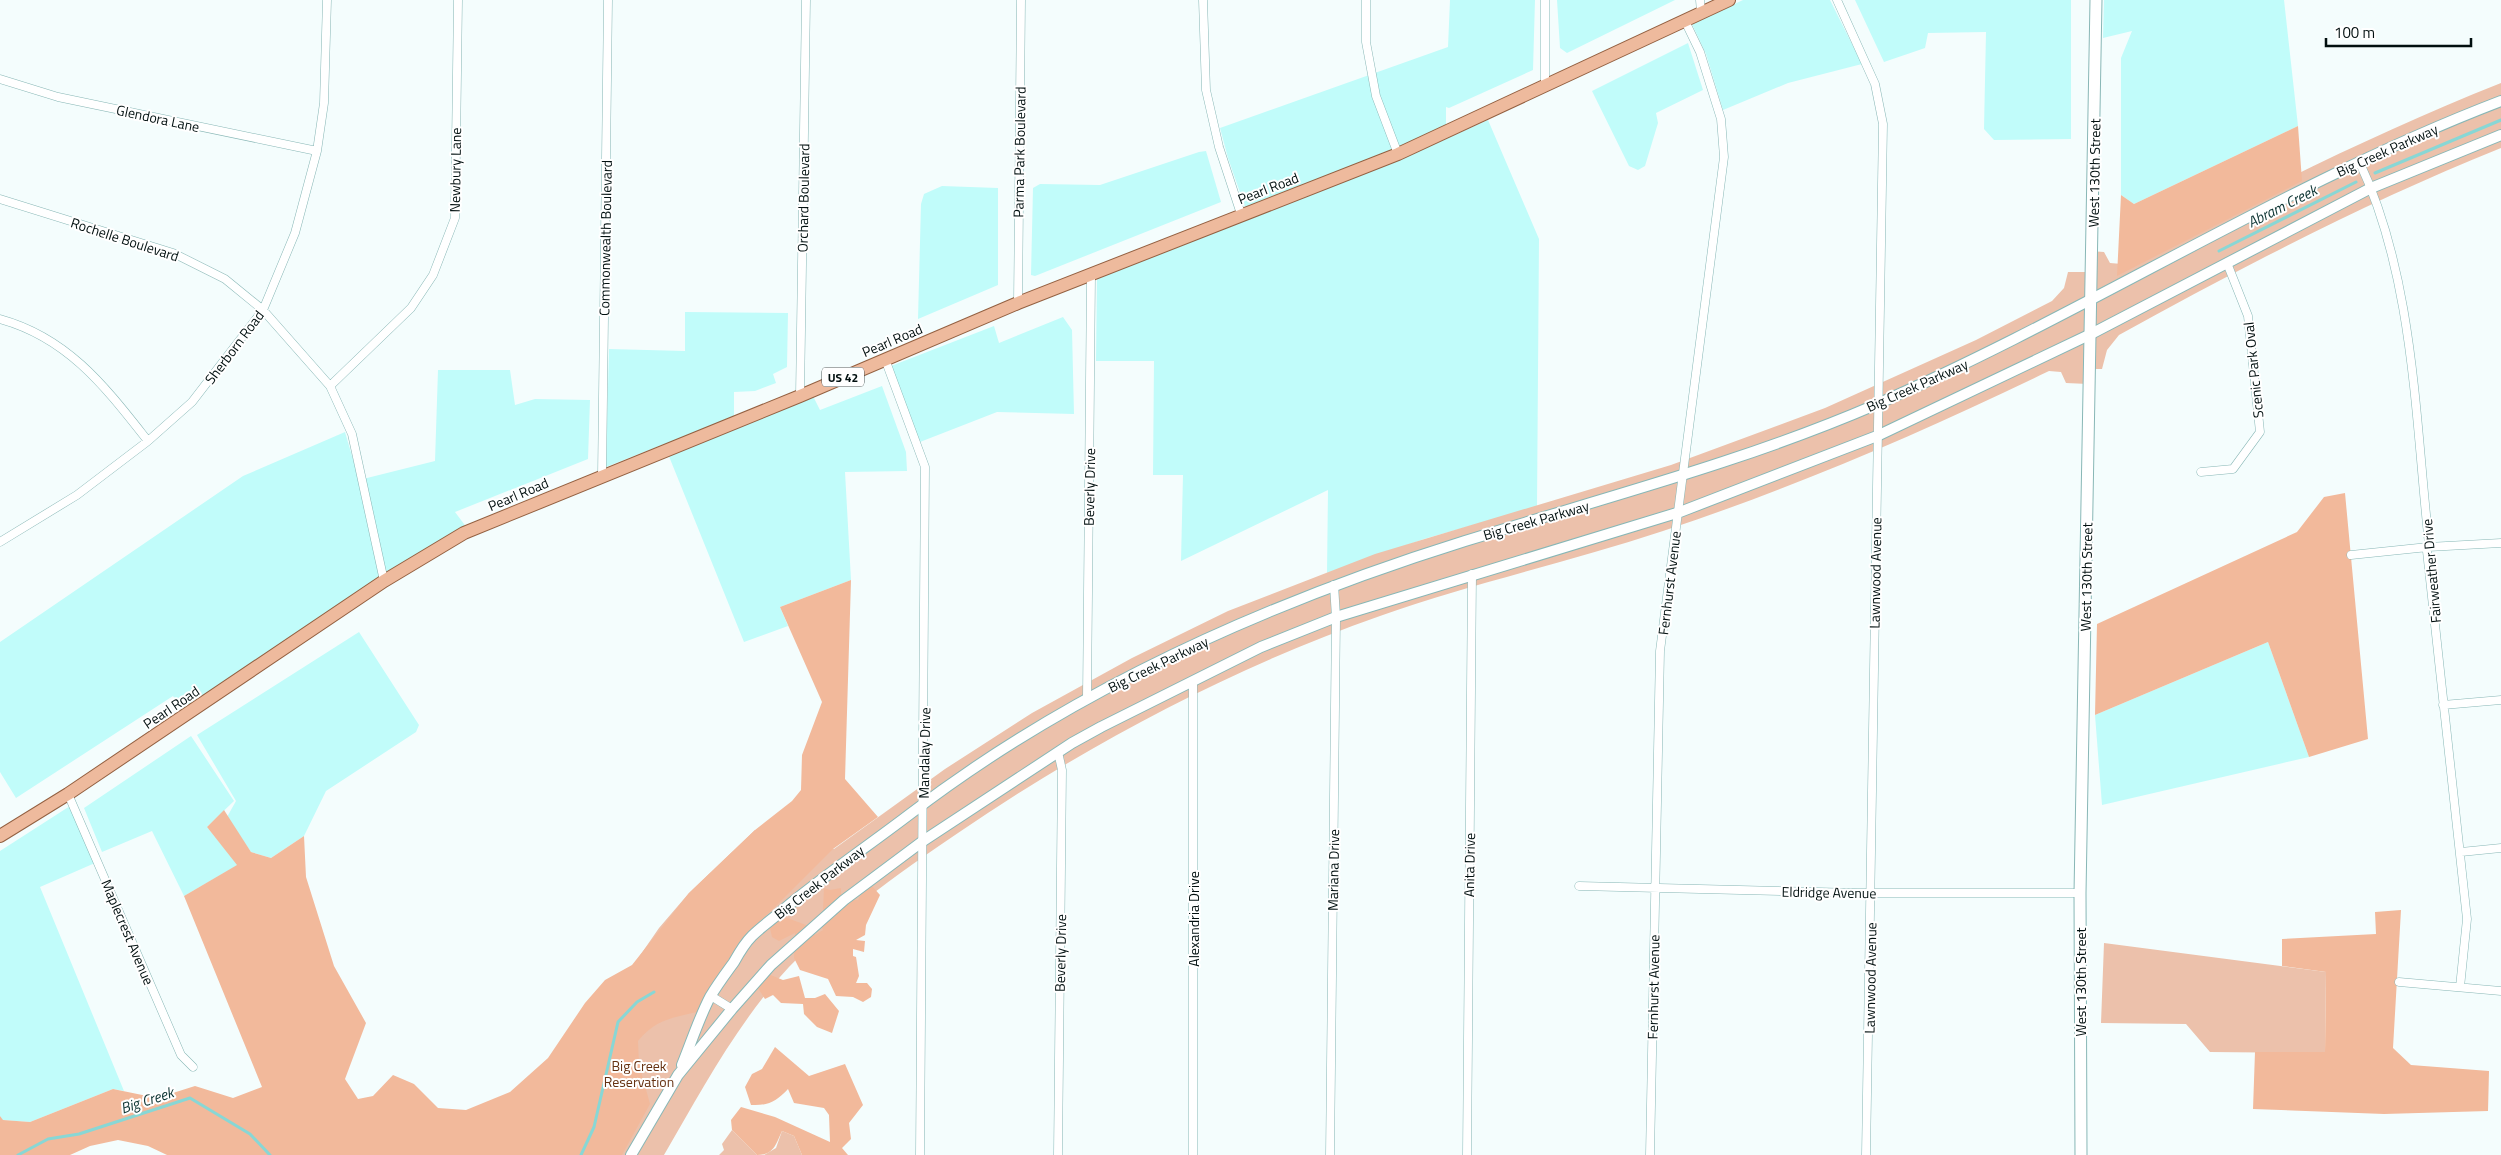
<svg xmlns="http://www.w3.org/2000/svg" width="2501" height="1155" viewBox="0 0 2501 1155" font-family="'Titillium Web',sans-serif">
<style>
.built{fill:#c1fcfa}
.green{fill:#ecc1ab}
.forest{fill:#f2b99b}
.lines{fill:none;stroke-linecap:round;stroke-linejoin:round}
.stream{stroke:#88d7d5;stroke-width:3}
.minor-casing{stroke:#88b7b6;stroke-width:9}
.tertiary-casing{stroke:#88b7b6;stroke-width:12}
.secondary-casing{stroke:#88b7b6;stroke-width:13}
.primary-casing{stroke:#936041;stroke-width:14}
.minor{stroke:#fff;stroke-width:8}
.tertiary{stroke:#fff;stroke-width:10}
.secondary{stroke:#fff;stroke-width:11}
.primary{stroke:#eeba9d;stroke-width:12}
.labels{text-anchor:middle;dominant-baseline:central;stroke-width:4;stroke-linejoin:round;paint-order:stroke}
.shield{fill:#fff;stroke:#4d5757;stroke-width:1}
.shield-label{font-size:12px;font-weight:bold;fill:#010f0f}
.street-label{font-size:14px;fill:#010f0f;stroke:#fff}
.park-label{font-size:14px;fill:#663212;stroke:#fff}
.water-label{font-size:15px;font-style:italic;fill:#0d3433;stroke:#fff}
</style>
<rect width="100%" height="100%" fill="#f4fdfd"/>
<!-- built -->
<path class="built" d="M1450,0h85l-2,70 -84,38 -3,-1v19l-60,27 -141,54 -17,-49 -8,-30 228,-81z
M1557,0h118l-108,53 -7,-5z
M1743,0h87l32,64 -74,19 -65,27 -17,-56 -14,-30z
M1855,0h216v139l-77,1 -10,-11 2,-97 -58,1 -3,15 -41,14z
M2104,0h180l14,126 -164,78 -13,-9v-137l11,-27 -29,7z
M1688,43l15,47 -47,23 2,10 -13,43 -7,4 -9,-4 -37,-75z
M1488,120l51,119 -2,268 -113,32 -97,34 1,-83 -147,71 2,-86h-30l1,-114h-58l1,-82 154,-63 148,-56z
M1206,151l15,51 -186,74 -4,-1 2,-87 7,-4 60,1 99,-33z
M942,186l56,2v97l-80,34 3,-115 3,-10z
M685,312l103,1 -1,54 -14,7 3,9 -21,8 -21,1v36l79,-32 7,14 62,-24 24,66 1,19 -62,1 6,108 -71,27 8,19 -44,16 -80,-198 -58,23 3,-118 76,2z
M1063,317l9,13 2,84 -77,-2 -77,30 -29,-76 103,-40 5,17z
M438,370h72l5,35 20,-6 55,1 -2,59 -133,53 12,16 -283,183 -11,-15 -157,102 -16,-26v-130l243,-166 102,-44 14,48 76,-19z
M359,632l60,93 -3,7 -90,59 -22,45 -33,22 -20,-6 -24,-35 9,-16 -39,-66z
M2268,642l41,115 -207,48 -7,-90z
M191,736l43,65 -27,26 31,38 -54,31 -32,-65 -50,21 -18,-44z
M70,806l25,57 -55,24 84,204 -11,-2 -83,33 -28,-2 -2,-4v-265z"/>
<!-- green -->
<path class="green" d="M2501,83v65c-132,53 -257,118 -382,187l-12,15 -5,19h-13l-1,15 -22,-1 -5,-11 -12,-1c-126,61 -253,116 -386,160 -93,31 -190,52 -283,85 -150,53 -290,127 -422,217 -58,39 -131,91 -178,144 -47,54 -80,116 -116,178h-328l174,-11 149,-216 30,-35 66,-63 79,19 111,-80 87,-56 100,-55 96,-47 147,-57 296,-89 154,-57 151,-68 76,-39 12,-13 4,-16h22v-21l14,1 6,11 12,1c124,-66 248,-129 379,-181z
M2104,943l222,29 -1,81 -115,-1 -24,-28 -85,-1z
M732,1130l25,25h-38l5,-5 -2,-6z
M782,1131l12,5 8,19h-38l12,-7z"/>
<!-- forest -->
<path class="forest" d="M2298,126l4,55 -185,95 4,-81 13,9z
M2345,493l23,246 -59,18 -41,-115 -173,73 2,-91 200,-92 27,-35z
M851,580l-6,199 33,38 -45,32 -90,90 -46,73c-26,6 -42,8 -59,29l1,23 11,40 -28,51h-455l-19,-9 -30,-6 -28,6 -20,9h-70v-39l3,4 27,2 83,-33 44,9 38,-12 38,12 29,-11 -78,-191 53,-31 -30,-38 17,-17 27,42 20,6 33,-22 2,41 28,89 32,57 -21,56 13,20 15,-3 20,-21 21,9 24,24 28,2 44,-18 38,-34 37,-55 20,-23 27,-15 57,-72 66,-63 37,-29 9,-11 1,-35 20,-53 -42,-95z
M872,886l8,9 -14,30 -1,10 -9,5 9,1 -1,11 -11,-3v7l3,1 3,19 -3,7h11l5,6 -1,8 -8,5 -10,-5 -17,-1 -8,-17 -28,-9 -6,-12 1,-25 -16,8 -7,-4 -4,-18 6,-6 32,12 9,10 8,-5 -5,-14 5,-2 12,3 3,-12 -15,5 1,-22 6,2 11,-2v6l6,6h11l5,-10z
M2401,910l-8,138 18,17 78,6 -1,40 -104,3 -131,-5 2,-57h70l1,-80 -44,-6v-27l94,-5 -1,-22z
M768,974l15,6 16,-4 6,22h10l10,-4 14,17 -7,22 -15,-6 -13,-13 -1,-10 -22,-1 -8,-8 -8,4 -9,-14z
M775,1047l34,29 36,-12 18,41 -14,18 2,16 -9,9 6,7h-46l-8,-19 -12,-5c-6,13 -8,24 -25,24l-25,-25 -1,-10 10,-13 34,10 55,25 -1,-27 -5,-7 -30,-5 -6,-14c-11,12 -20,17 -37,16l-6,-18 7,-13 10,-5z"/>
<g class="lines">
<!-- stream -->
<path class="stream" d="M2375,173l126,-53
M2219,251l137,-69
M18,1155l30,-16 31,-5 111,-36 60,36 20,21
M581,1155l13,-28 24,-105 19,-20 17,-10"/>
<defs>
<path id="minor" d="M1203,0l3,90 13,57 22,67
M1366,0v42l10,54 22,58
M1545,0v84
M1700,0l1,12
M1837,0l38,84 8,40 -17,1031
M0,79l58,18 259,54
M2359,161c55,116 56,256 70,383l-2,7 40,368 -7,68
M0,199l173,54 52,26 38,31 67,76 22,48 32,147
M1018,303l3,-303
M0,319c69,19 106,69 148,122
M885,359l40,108 -5,688
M330,386l81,-78 22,-33 22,-57 3,-218
M800,396l6,-396
M2201,472l32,-3 27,-37 -12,-116 -21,-53
M602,476l6,-476
M0,542l77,-47 71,-54 44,-39 71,-92 32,-77 22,-82 7,-48 3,-103
M2351,555l77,-8 73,-4
M1193,682v473
M1087,699l4,-424
M2443,705l58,-5
M68,794l113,261 12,12
M2461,852l40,-4
M1579,886l278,7h223
M2399,982l102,9
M711,996l21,13
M1058,1155l4,-385 -4,-18
M1330,1155l6,-538 -2,-32
M1467,1155l5,-581
M1650,1155l10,-504 64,-494 -3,-38 -21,-67 -15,-31"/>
<path id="tertiary" d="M682,1065c9,-22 17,-47 28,-68 7,-12 16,-24 24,-35 5,-9 11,-19 18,-26 10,-10 22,-18 32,-27 41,-34 84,-63 126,-95 163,-125 360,-212 555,-273 138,-43 278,-79 410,-136 213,-93 409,-221 626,-304
M631,1155l47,-80 54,-66 39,-44 73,-65 79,-59 149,-98 29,-16 160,-80 75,-30 344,-105 197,-76 214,-102 280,-146 130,-53"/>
<path id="secondary" d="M2081,1155l-1,-262 16,-893"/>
<path id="primary" d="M0,836l68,-42 316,-213 80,-48 336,-137 218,-93 380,-149 331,-154"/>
</defs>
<!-- minor casing -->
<use href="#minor" class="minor-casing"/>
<!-- tertiary casing -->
<use href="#tertiary" class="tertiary-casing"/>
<!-- secondary casing -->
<use href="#secondary" class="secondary-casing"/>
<!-- primary casing -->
<use href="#primary" class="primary-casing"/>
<!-- minor -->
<use href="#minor" class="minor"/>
<!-- tertiary -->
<use href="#tertiary" class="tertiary"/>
<!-- secondary -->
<use href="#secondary" class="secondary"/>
<!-- primary -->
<use href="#primary" class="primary"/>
</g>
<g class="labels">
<!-- shield labels -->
<rect class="shield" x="822" y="367.5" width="42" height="19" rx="4"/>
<g class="shield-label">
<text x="843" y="377">US 42</text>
</g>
<!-- street labels -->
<g class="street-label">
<text transform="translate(158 118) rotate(12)">Glendora Lane</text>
<text transform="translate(2387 150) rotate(-24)">Big Creek Parkway</text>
<text transform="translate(1019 152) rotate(-89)">Parma Park Boulevard</text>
<text transform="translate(455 170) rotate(-89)">Newbury Lane</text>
<text transform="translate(2094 173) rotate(-89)">West 130th Street</text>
<text transform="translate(1268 188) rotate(-21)">Pearl Road</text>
<text transform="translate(803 198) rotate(-89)">Orchard Boulevard</text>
<text transform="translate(605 238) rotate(-89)">Commonwealth Boulevard</text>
<text transform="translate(125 239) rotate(18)">Rochelle Boulevard</text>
<text transform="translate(892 340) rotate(-23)">Pearl Road</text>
<text transform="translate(234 347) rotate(-53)">Sherborn Road</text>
<text transform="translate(2253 370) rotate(-96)">Scenic Park Oval</text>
<text transform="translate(1917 385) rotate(-24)">Big Creek Parkway</text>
<text transform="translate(1089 487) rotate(-89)">Beverly Drive</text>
<text transform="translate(518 494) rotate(-23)">Pearl Road</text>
<text transform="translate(1536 520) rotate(-16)">Big Creek Parkway</text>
<text transform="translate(2431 571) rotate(-95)">Fairweather Drive</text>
<text transform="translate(1875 573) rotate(-89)">Lawnwood Avenue</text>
<text transform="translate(2086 577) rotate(-89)">West 130th Street</text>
<text transform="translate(1669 583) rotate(-83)">Fernhurst Avenue</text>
<text transform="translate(1158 664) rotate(-26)">Big Creek Parkway</text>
<text transform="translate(171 707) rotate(-34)">Pearl Road</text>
<text transform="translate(924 753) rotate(-89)">Mandalay Drive</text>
<text transform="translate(1469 865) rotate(-89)">Anita Drive</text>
<text transform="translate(1333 870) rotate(-89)">Mariana Drive</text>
<text transform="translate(819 882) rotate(-38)">Big Creek Parkway</text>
<text transform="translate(1829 892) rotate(1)">Eldridge Avenue</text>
<text transform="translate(1193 919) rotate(-90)">Alexandria Drive</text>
<text transform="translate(128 932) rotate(67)">Maplecrest Avenue</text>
<text transform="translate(1060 953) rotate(-89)">Beverly Drive</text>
<text transform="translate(1870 978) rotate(-89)">Lawnwood Avenue</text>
<text transform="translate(2080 982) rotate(-90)">West 130th Street</text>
<text transform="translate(1653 987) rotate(-89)">Fernhurst Avenue</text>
</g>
<!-- park labels -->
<g class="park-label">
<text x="639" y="1065">Big Creek<tspan x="639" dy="16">Reservation</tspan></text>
</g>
<!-- water labels -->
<g class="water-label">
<text transform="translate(2282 206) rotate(-27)">Abram Creek</text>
<text transform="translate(147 1100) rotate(-18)">Big Creek</text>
</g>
</g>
<!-- scale -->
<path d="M2326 38v8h145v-8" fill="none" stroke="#010f0f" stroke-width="2.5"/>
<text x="2334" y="38" font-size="15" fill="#010f0f" stroke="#ffffff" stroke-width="4" paint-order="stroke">100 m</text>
</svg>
